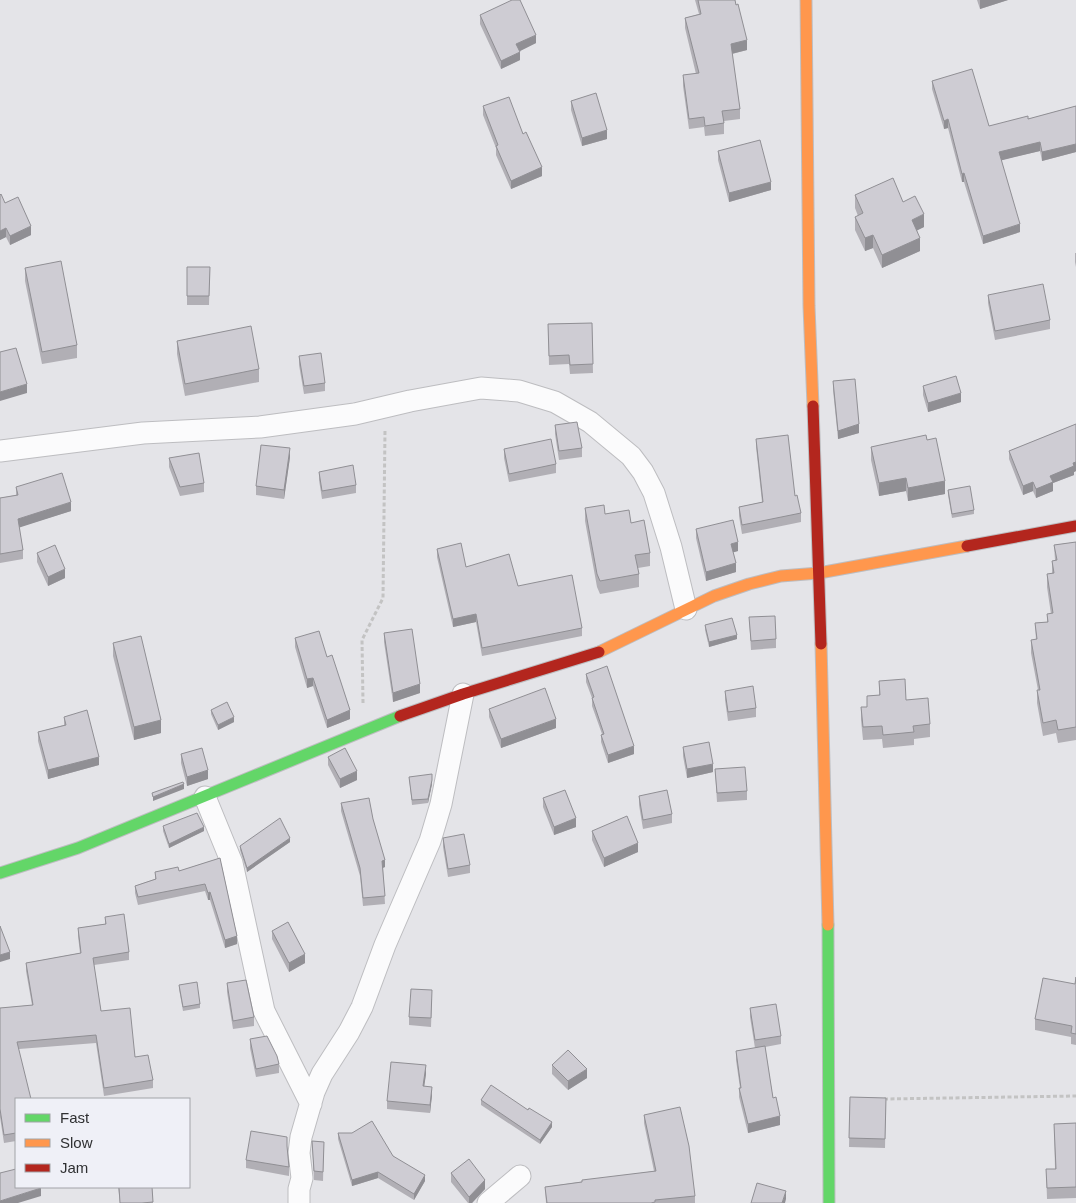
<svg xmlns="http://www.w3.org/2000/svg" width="1076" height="1203" viewBox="0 0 1076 1203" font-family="Arial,sans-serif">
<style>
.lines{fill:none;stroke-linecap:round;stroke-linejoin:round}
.street-casing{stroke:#bdbdc0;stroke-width:23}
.fast-casing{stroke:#bdbdc0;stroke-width:13}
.slow-casing{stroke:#bdbdc0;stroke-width:13}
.jam-casing{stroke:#bdbdc0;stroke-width:13}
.path{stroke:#c3c3c3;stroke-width:3;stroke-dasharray:4 2.5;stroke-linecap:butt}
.street{stroke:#fbfbfc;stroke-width:21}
.fast{stroke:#63d668;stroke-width:11}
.slow{stroke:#ff974d;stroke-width:11}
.jam{stroke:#b3261e;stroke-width:11}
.wall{fill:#b1afb5}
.shaded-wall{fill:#908f94}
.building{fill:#ceccd3;stroke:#908f94}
</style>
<rect width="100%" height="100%" fill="#e4e4e8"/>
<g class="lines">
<defs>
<path id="street" d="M0,451l143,-18 117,-6 95,-13 55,-13 71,-13 38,3 36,11 35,20 41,34 12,16 11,21 17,54 15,62
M205,797l27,66 32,148 47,93
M299,1203v-14l3,-11 -3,-25 2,-16 13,-45 8,-18 27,-42 13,-25 23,-62 45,-104 11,-37 22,-110
M488,1203l32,-27"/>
<path id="fast" d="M0,873l78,-25 322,-132
M828,925l1,278"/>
<path id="slow" d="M806,0l3,306 4,100
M821,644l7,281
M599,652l115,-56 35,-12 32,-8 38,-3 148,-27"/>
<path id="jam" d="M813,406l8,238
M967,546l109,-20
M400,716l63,-22 136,-42"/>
</defs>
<!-- street casing -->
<use href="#street" class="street-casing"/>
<!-- fast casing -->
<use href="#fast" class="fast-casing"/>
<!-- slow casing -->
<use href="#slow" class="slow-casing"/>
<!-- jam casing -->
<use href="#jam" class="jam-casing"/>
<!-- path -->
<path class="path" d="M363,703l-1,-63 21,-42 2,-168
M884,1099l192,-3"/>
<!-- street -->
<use href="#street" class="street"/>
<!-- fast -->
<use href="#fast" class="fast"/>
<!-- slow -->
<use href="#slow" class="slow"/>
<!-- jam -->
<use href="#jam" class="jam"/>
</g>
<!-- wall -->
<path class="wall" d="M695,0h40l12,50 -15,4 8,55v10l-16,2v13l-19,2 -1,-9 -15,2 -6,-43v-11l13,-1 -11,-46v-10l14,-4z
M977,0h31l-28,9z
M480,15l56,28 -16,8v9l-19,9 -21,-45z
M932,81l57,45 39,-7 48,-13v46l-34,9 -2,-10 -39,9 19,72 -37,12 -19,-62h-2l-14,-54 -4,1 -12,-40z
M571,101l36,38 -25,7 -11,-36z
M483,106l40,28 19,42 -31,13 -15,-34v-7l-13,-33z
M718,151l53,39 -42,12 -11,-42z
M0,195l5,8 26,32 -21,10 -4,-8 -6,3z
M855,195l48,7 21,25 -7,3 3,21 -38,17 -9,-20 -8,3 -10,-21v-13l3,-1 -3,-8z
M1075,253h1v14l-1,-5z
M187,267h23l-1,38h-22z
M25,268l52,77v13l-35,6 -17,-83z
M988,295l62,25v9l-55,11 -7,-37z
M592,323l1,50 -23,1 -1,-10 -20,1 -1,-41z
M177,341l82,28v13l-74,14 -8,-42z
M299,356l26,27v8l-21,3 -5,-29z
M833,381l26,52 -21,6 -5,-49z
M923,386l38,16 -33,10 -5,-17z
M1076,424v47l-2,1v3l-21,8v8l-17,7 -3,-7 -10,4 -14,-36v-8z
M555,425l27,23v9l-23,3 -4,-26z
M756,439l45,74v9l-59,12 -3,-18v-9l23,-5 -6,-55z
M927,440l18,54 -37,7 -2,-10 -27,5 -8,-36v-13z
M504,449l52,15v9l-47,9 -5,-24z
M290,457l-6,42 -28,-4v-9z
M169,458l35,25v9l-24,4 -11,-29z
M319,472l37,13v8l-34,6 -3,-19z
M16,487l55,24 -52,16 4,23v9l-23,4v-65l16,-3z
M948,490l26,20v4l-22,4 -4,-23z
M585,508l46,15 19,30v13l-12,2 1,6v13l-39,7 -3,-7 -12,-66z
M696,529l42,22 -5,1 3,20 -30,9 -10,-43z
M1076,542v198l-18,3 -2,-10 -13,3 -6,-33v-13h1l-7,-37v-13h5l-1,-17 12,-1v-8h4l-4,-27v-13l5,-1v-12l3,-1 -1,-15z
M437,549l29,18 52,19 64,42v8l-100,20 -6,-34 -23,5 -16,-70z
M37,553l28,25 -17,8 -11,-24z
M749,617l27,22v9l-25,2z
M705,625l32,14 -28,8 -4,-17z
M384,633l36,60 -27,9 -9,-60z
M295,638l55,81 -23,9 -14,-42 -6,2 -12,-41z
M113,643l48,90 -27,7 -21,-84z
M586,674l48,80 -26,9 -7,-21v-7l1,-1 -10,-28v-8l-6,-16z
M879,681l27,19 24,24v13l-16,2v6l-31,3 -1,-9 -19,1 -2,-20v-13h6v-11l12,-1z
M725,691l31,17v9l-28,4 -3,-21z
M489,709l67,19 -55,20 -12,-31z
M211,710l23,12 -16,8 -7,-16z
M64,717l35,48 -51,14 -10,-38v-9l26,-7z
M683,747l30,25 -26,6 -4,-22z
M181,754l27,25 -21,7 -6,-23z
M328,757l29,23 -17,8 -12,-23z
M715,769l32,22v9l-30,2z
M409,777l23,7 -4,19 -16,2z
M639,796l33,18v9l-29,6 -4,-24z
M543,798l33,29 -22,8 -11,-28z
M341,803l32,16 12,48 -2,1 2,36 -22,2 -3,-30 -19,-65z
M163,826l41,5 -35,17 -6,-17z
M592,831l46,21 -34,15 -12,-27z
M443,838l27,27v8l-22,4 -5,-30z
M290,842l-43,30 -7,-22v-4z
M220,858l17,86 -12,4 -15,-48h-2l-3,-9 -67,14 -3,-12v-7l20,-7v-7l24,-1z
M105,917l24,35v8l-35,5 7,46 52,69v8l-49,8 -8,-53 -77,6 -3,50v42l-12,2 -4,-26v-109l32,-3 -6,-34v-8l54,-10 -2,-17v-8l27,-4z
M272,931l33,32 -16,9 -17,-33z
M1076,977v68l-5,-1v-7l-36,-7v-11l40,-35z
M227,983l27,34v9l-21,3 -6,-37z
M179,985l21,19v4l-17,3 -4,-22z
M432,999l-1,28 -22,-2v-8z
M750,1008l31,28v8l-16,3 8,51 7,27 -32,8 -9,-36v-9h1l-4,-28v-9l19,-3 -5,-31z
M250,1039l29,25v9l-23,4 -6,-29z
M552,1065l35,13 -19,12 -16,-16z
M426,1074l-2,12 8,9 -2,18 -43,-4v-8z
M850,1097l36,1 -1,50 -36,-1z
M481,1100l71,27 -12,17 -59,-39z
M644,1115l51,81v7h-149l-1,-16 109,-16 -10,-48z
M1076,1123v75l-29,1 -1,-30h9l-1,-45z
M338,1133l55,23 32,25 -11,19 -36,-22 -26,8 -14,-47z
M312,1141l12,1 -1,39 -9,-1z
M287,1149l2,18v9l-43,-8v-8z
M451,1173l34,16 -13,14h-4l-17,-21z
M118,1187h34l1,16h-33z"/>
<!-- shaded-wall -->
<path class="shaded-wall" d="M980,0h28l-28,9z
M536,35v8l-20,10v-9z
M747,40v10l-16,4v-10z
M520,52v8l-19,9v-8z
M948,119v9l-4,1v-8z
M607,130v9l-25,7v-8z
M1040,142v9l-41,10v-9z
M1076,144v8l-34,9v-9z
M542,167v9l-31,13v-8z
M964,173v9h-2v-8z
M771,182v8l-42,12v-9z
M924,214v13l-12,6v-13z
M1020,224v8l-37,12v-8z
M31,226v9l-21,10v-9z
M6,228v9l-6,3v-9z
M873,235v13l-8,3v-13z
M920,238v13l-38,17v-13z
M27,384v9l-27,8v-9z
M961,393v9l-33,10v-9z
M859,424v9l-21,6v-8z
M290,448v9l-6,42v-9z
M1076,462v9l-2,1v3l-21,8v8l-17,7v-9l14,-13 23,-13z
M906,478v13l-27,5v-13z
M945,481v13l-37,7v-13z
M1033,482v9l-10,4v-9z
M71,502v9l-53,17v-9z
M738,542v9l-7,2v-9z
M736,563v9l-30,9v-9z
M65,569v9l-17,8v-9z
M476,614v8l-23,5v-8z
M737,635v4l-28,8v-5z
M313,678v8l-6,2v-9z
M420,684v9l-27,9v-9z
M350,710v9l-23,9v-8z
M234,717v5l-16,8v-5z
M556,719v9l-55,20v-9z
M161,720v13l-27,7v-13z
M634,746v8l-26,9v-8z
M99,757v8l-51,14v-9z
M713,764v8l-26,6v-9z
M208,770v9l-21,7v-9z
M357,771v9l-17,8v-9z
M432,780v4l-4,19v-4z
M184,784v5l-31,12v-4z
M576,818v9l-22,8v-8z
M204,827v4l-35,17v-4z
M290,838v4l-43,30v-4z
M638,843v9l-34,15v-9z
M385,860v7l-3,1v-7z
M210,892v8h-2v-7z
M237,936v8l-12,4v-8z
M10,952v7l-10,3v-7z
M305,954v9l-16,9v-9z
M426,1065v9l-3,21v-9z
M587,1069v9l-19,12v-9z
M432,1087v8l-2,18v-8z
M780,1116v9l-32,8v-9z
M552,1122v5l-12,17v-4z
M378,1172v6l-26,8v-6z
M425,1175v6l-11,19v-6z
M485,1180v9l-13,14h-3v-6z
M41,1188v8l-23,7h-18v-2z
M786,1191v8l-1,4h-3z"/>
<!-- building -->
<path class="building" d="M512,0h8l16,35 -20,9 4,8 -19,9 -21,-46z
M698,0h37l1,5 2,-1 9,36 -16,4 9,65 -18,2 2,12 -19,3 -1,-9 -15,2 -6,-44 16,-2 -14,-55 16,-4z
M972,69l17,57 39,-10v3l48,-13v38l-34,8 -2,-10 -41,10 21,72 -37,12 -19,-63 -2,1 -14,-55 -4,2 -12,-40z
M596,93l11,37 -25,8 -11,-37z
M509,97l14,37 3,-2 16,35 -31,14 -15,-35 2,-1 -15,-39z
M760,140l11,42 -42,11 -11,-42z
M893,178l10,24 12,-6 9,18 -12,6 8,18 -38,17 -9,-20 -8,3 -10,-21 8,-4 -8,-18z
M1,194l4,9 13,-6 13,29 -21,10 -4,-8 -6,3v-36z
M61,261l16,84 -35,7 -17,-84z
M187,267h23l-1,29h-22z
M1043,284l7,36 -55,11 -7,-36z
M592,323l1,41 -23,1 -1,-10 -20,1 -1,-32z
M251,326l8,43 -74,15 -8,-43z
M16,348l11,36 -27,8v-40z
M321,353l4,30 -21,3 -5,-30z
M956,376l5,17 -33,10 -5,-17z
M855,379l4,45 -21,7 -5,-50z
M577,422l5,26 -23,3 -4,-26z
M1076,424v38l-3,1 1,3 -24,10 3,6 -17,7 -3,-7 -10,4 -14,-35z
M788,435l7,61 2,-1 4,18 -59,12 -3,-18 24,-5 -7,-63z
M926,435l1,5 9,-2 9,43 -37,7 -2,-10 -27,5 -8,-36z
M551,439l5,25 -47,10 -5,-25z
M261,445l29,3 -6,42 -28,-4z
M199,453l5,30 -24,4 -11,-29z
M353,465l3,20 -34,6 -3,-19z
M62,473l9,29 -53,17 5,31 -23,4v-56l18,-3 -2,-8z
M970,486l4,24 -22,4 -4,-24z
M604,505l1,9 24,-4 2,13 13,-3 6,33 -15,2 4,19 -39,7 -3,-7 -12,-66z
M733,520l5,22 -7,2 5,19 -30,9 -10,-43z
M1076,542v185l-18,3 -2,-10 -13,3 -6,-33h3l-9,-50 6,-1 -2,-16 13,-1 -1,-8 6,-1 -6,-39 7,-1 -2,-12 5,-1 -3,-15z
M461,543l5,24 43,-13 9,32 54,-11 10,53 -100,20 -6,-34 -23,5 -16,-70z
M55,545l10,24 -17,8 -11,-24z
M775,616l1,23 -25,2 -2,-24z
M732,618l5,17 -28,7 -4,-17z
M412,629l8,55 -27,9 -9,-60z
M319,631l8,26 5,-2 18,55 -23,10 -14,-42 -6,1 -12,-41z
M141,636l20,84 -27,7 -21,-84z
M607,666l27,80 -26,9 -7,-20 3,-1 -12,-36 2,-1 -8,-23z
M905,679l1,21 22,-2 2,26 -17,2 1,6 -31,3 -1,-9 -19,1 -2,-20h6v-11l13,-1 -1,-14z
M753,686l3,22 -28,4 -3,-21z
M545,688l11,31 -55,20 -12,-30z
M227,702l7,15 -16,8 -7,-15z
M87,710l12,47 -51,13 -10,-38 28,-7 -2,-8z
M709,742l4,22 -26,5 -4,-22z
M202,748l6,22 -21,7 -6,-23z
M345,748l12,23 -17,8 -12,-22z
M745,767l2,24 -30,2 -2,-24z
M432,774v6l-4,19 -16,1 -3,-23z
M183,782l1,2 -31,13 -1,-4z
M565,790l11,28 -22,9 -11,-29z
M667,790l5,24 -29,6 -4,-24z
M369,798l4,21 12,41 -3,1 3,35 -22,2 -3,-30 -19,-65z
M197,813l7,14 -35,17 -6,-18z
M627,816l11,27 -34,15 -12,-27z
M280,818l10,20 -43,30 -7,-22z
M464,834l6,31 -22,4 -5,-31z
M220,858l17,78 -12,4 -15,-48 -2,1 -3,-9 -67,13 -3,-11 21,-7 -1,-7 23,-5 1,4z
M124,914l5,38 -36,6 8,53 29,-3 5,49 13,-2 5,25 -49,8 -8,-53 -79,7 14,57h-15v34l-12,2 -4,-26v-101l33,-3 -7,-42 55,-10 -3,-25 28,-4 -1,-7z
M288,922l17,32 -16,9 -17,-32z
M0,926l10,26 -10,3z
M1076,977v57l-5,-1 1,-7 -37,-7 8,-41 32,6z
M246,980l8,37 -21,4 -6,-38z
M197,982l3,22 -17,3 -4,-22z
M411,989l21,1 -1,28 -22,-1z
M776,1004l5,32 -26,4 -5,-32z
M267,1036l10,20 2,8 -23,5 -6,-30z
M765,1046l8,52 3,-1 4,19 -32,8 -9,-36h2l-5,-37z
M568,1050l19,19 -19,12 -16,-16z
M391,1062l35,3 -3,21 9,1 -2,18 -43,-4z
M491,1085l37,25 1,-2 23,14 -12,18 -59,-40z
M850,1097l36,1 -1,41 -36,-1z
M680,1107l9,39 6,50 -40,4v2l-4,1h-104l-2,-16 37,-5v-2l74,-9 -12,-56z
M372,1121l21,35 32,19 -11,19 -36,-22 -26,8 -14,-47h14z
M1076,1123v64l-29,1 -1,-19h10l-2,-45z
M251,1131l36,6v9l2,21 -43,-7z
M312,1141l12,1 -1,30 -9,-1z
M469,1159l16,21 -16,17 -18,-24z
M16,1169v18h25v1l-41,13v-28z
M757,1183l29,8 -4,12h-31z
M119,1187h33l1,15 -11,1h-22z"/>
<!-- legend -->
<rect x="15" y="1098" width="175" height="90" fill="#eff0f7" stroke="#a2a3a8"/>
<rect x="25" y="1114" width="25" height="8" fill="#63d668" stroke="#a2a3a8"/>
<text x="60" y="1123" font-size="15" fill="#2f3032">Fast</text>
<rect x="25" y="1139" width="25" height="8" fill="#ff974d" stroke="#a2a3a8"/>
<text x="60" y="1148" font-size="15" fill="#2f3032">Slow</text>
<rect x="25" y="1164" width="25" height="8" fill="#b3261e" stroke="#a2a3a8"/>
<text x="60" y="1173" font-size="15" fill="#2f3032">Jam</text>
</svg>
